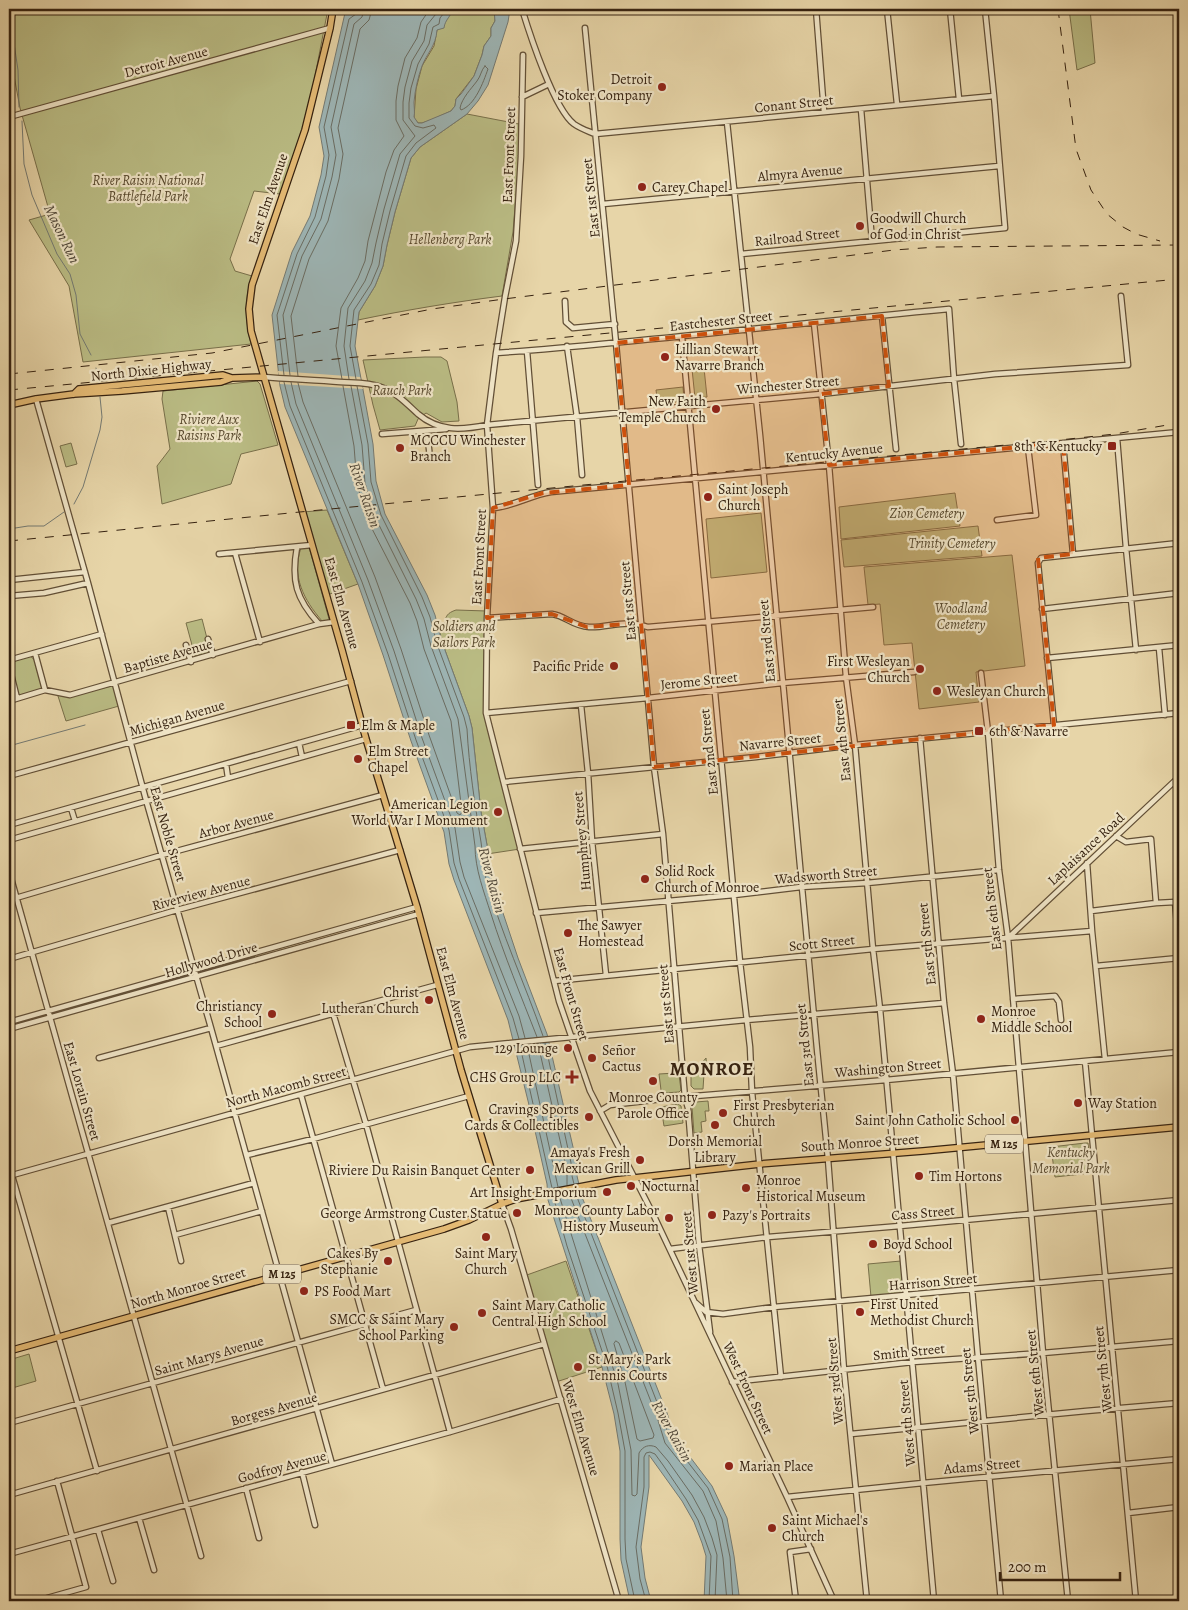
<svg xmlns="http://www.w3.org/2000/svg" width="1188" height="1610" viewBox="0 0 1188 1610" font-family="Alegreya,serif">
<style>
.green{fill:#babc84;stroke:#786f4a}
.water{fill:#9db5b5;stroke:#747a73}
.pier{fill:#e7d5a8}
.lines{fill:none;stroke-linecap:round;stroke-linejoin:round}
.shore{stroke:#6a6c62;stroke-width:1}
.stream{stroke:#747a73;stroke-width:1}
.minor-casing{stroke:#624f36;stroke-width:7}
.major-casing{stroke:#362210;stroke-width:8}
.minor{stroke:#efe4c6;stroke-width:4.5}
.major{stroke:#e4ba74;stroke-width:5.5}
.rail{stroke:#362210;stroke-width:1;stroke-dasharray:9 9;stroke-linecap:butt}
.marked{fill:#cd510d;fill-opacity:0.2;stroke:#cd510d;stroke-width:4;stroke-dasharray:10 6;stroke-linejoin:round}
.poi-dot{fill:#8f2418;stroke:#efe4c6;stroke-width:2}
.labels{text-anchor:middle;dominant-baseline:central;stroke-width:4.5;stroke-linejoin:round;paint-order:stroke}
.shield{fill:#efe4c6;stroke:#6e5c47;stroke-width:1}
.shield-label{font-size:12px;font-weight:bold;fill:#362210}
.street-label{font-size:14px;fill:#362210;stroke:#efe4c6}
.poi-label{font-size:14px;fill:#362210;stroke:#efe4c6;text-anchor:start}
.park-label{font-size:14px;font-style:italic;fill:#57482d;stroke:#efe4c6}
.water-label{font-size:15px;font-style:italic;fill:#504739;stroke:#efe4c6}
.district-label{font-size:19px;font-weight:bold;letter-spacing:1px;fill:#362210;stroke:#efe4c6}
</style>
<rect width="100%" height="100%" fill="#e7d5a8"/>
<filter id="stains"><feTurbulence type="fractalNoise" baseFrequency=".004" numOctaves="4"/><feColorMatrix values="0 0 0 0 .2 0 0 0 0 .09 0 0 0 0 .02 0 0 0 .5 -.17"/></filter>
<radialGradient id="worn" r=".72"><stop offset=".6" stop-color="#630" stop-opacity="0"/><stop offset="1" stop-color="#630" stop-opacity=".3"/></radialGradient>
<!-- green -->
<path class="green" d="M9,9h319l-20,103 -28,82 -26,-3 -24,68 5,12 17,5c-8,23 -7,45 -1,68l-168,18 -14,-76 -40,-66 21,-6 -30,-106 -11,-59z
M452,9h42l1,12 -4,7v8l-7,10 -2,9 -8,21 -18,23 -1,7 -4,5 -20,9 -9,3h-4l-4,-5 2,-29 6,-23 12,-20 3,-16 15,-18z
M1069,9h21l5,54 -18,7z
M467,114l52,10v33l-6,75 -11,64c-48,6 -96,14 -144,24l1,-8 16,-26 8,-20 4,-21 8,-33 16,-54 9,-11z
M425,357h16l6,4 10,41 2,19 -17,1 -16,-9 -8,6 -3,7 -35,4 -7,-25 -10,-45z
M704,368l3,29 -12,1 -3,-29z
M257,381l3,3 18,61 -37,9 -10,30 -69,20 -5,-38 13,-17 -8,-50 1,-8z
M683,387l1,13 -26,6 -2,-16z
M71,443l6,21 -11,3 -6,-21z
M955,493l5,33 -119,13 -2,-32z
M327,510l31,74 -31,11 -24,-83z
M761,513l6,59 -56,6 -5,-59z
M978,526l4,30 -138,11 -3,-27z
M309,547l20,72 -3,2h-4c-18,-21 -31,-45 -21,-73z
M1012,555l13,111 -49,6 3,30 -60,7 -7,-66 -28,2 -4,-41 -12,1 -4,-38z
M456,610l31,1 -1,102 34,136 -33,5v-9l-6,-33 -9,-84 -3,-12 -27,-74 -4,-18h6c2,-8 3,-11 12,-14z
M202,619l8,31 -1,3 -14,3 -9,-33z
M30,656l5,4 7,28 -2,2 -20,5 -2,-2 -8,-29 4,-3z
M112,686l3,2 4,18 -53,15 -9,-28 20,1z
M706,1058l1,16h-3l-1,15h-9l-3,-3v-10z
M675,1073l4,2 2,15 -2,2 -15,1 -3,-3 -2,-16z
M708,1101l1,10h-4l1,10 -5,1 1,10 -8,1 -2,-26 4,-5z
M678,1104l3,2 2,17 -19,3 -3,-19z
M1085,1143h3l3,30 -36,4 -4,-30z
M566,1261l36,106 -46,15 -32,-106z
M901,1261l2,31 -4,2 -28,3 -3,-33z
M29,1354l7,27 -27,8v-29z"/>
<!-- water -->
<path class="water" d="M356,9h96c0,7 -7,10 -8,19l-7,2c-1,16 -10,23 -15,36 -4,11 -7,24 -8,36 0,5 1,10 0,15l4,6h4l29,-12 4,-5 1,-7 5,-5 13,-18 8,-21 2,-9 7,-10v-8l4,-7 -1,-12h16l-2,13 -20,63 -10,16 -11,13 -47,33 -9,11 -16,54 -8,33 -4,21 -8,20 -16,26 -4,34 18,98 3,37 9,33 42,81 8,20 7,27 27,74 3,12 9,84 6,33v9l4,23 27,81 29,76 32,139 -2,3 5,21 85,216 8,24 37,49 15,32 7,38 5,39 -1,6h-34l2,-45 -4,-13 -8,-21 -12,-21 -33,-46v32l-8,60 4,31 6,23h-21l-9,-41 -1,-21v-88l-6,-37 -12,-47 -54,-167 -1,-16 -16,-71 -23,-93 -54,-140 -5,-16 -5,-32 -33,-91 -28,-86 -25,-71 -73,-177 -5,-21 -8,-71 20,-63 18,-36 11,-41 3,-19 -5,-29 26,-114z"/>
<!-- pier -->
<path class="pier" d="M278,371l82,6 3,12 -83,-5z"/>
<g class="lines">
<!-- shore -->
<path class="shore" d="M485,66l3,3c-5,14 -13,36 -27,41l-1,-2c2,-10 11,-19 17,-27 4,-5 4,-11 8,-15z
M284,375l-7,-60 20,-61 18,-37 11,-41 3,-21 -5,-28 25,-108 7,-5 2,-5
M290,375l-7,-60 19,-59 19,-37 11,-42 4,-22 -5,-28 23,-103 8,-7 2,-8
M298,376l-7,-60 18,-57 19,-38 11,-42 4,-25 -5,-26 22,-99 9,-9 3,-11
M342,379l-6,-33 5,-38 17,-30 7,-17 3,-20 18,-69 8,-22 10,-14 -8,-16v-19l2,-15 7,-28 12,-20 4,-16 9,-13
M349,379l-5,-33 4,-38 17,-27 7,-18 4,-20 8,-34 16,-55 15,-18 -12,-16v-18l2,-15 7,-26 12,-20 3,-16 13,-16
M356,379l-6,-33 4,-36 17,-26 8,-19 3,-21 8,-33 16,-55 10,-13 20,-15 -2,-3 -11,3 -8,-2 -6,-8v-15l2,-15 7,-24 11,-20 4,-17 6,-3 1,-6 7,-9
M284,382l6,24 72,176 26,72 28,86 33,90 5,33 5,16 54,139 6,21
M291,382l5,22 72,176 26,71 28,87 33,90 5,34 4,15 55,139 6,22
M298,383l5,19 72,175 26,72 28,86 28,78 3,2 2,-3 -11,-91 -27,-72 -7,-28 -7,-18 -43,-84 -10,-35 -3,-38 -11,-60
M351,386l11,59 3,38 10,34 41,82 8,20 7,27 27,73 17,127c0,23 9,46 16,68 13,41 30,82 46,123
M357,386l11,58 3,38 10,33 41,82 8,20 7,27 27,73 3,12c2,38 8,76 14,113 2,12 2,25 5,37 15,54 39,105 57,157
M545,1043l28,129 -1,4 2,8
M538,1044l29,127v14
M527,1045l31,142
M520,1046l32,142
M575,1192l87,223 8,24 38,49 14,31 8,38 3,44
M569,1193l88,224 8,26 38,48 13,30 7,37 4,43
M559,1195l59,189 13,66 1,45 3,1 2,-2 2,-41c4,-7 10,-9 17,-6l12,14 24,34 12,22 8,21 5,17 -2,46
M553,1196l14,50 40,120 11,47 7,38v88l1,20 9,42
M616,1341l3,2 35,92 -1,3 -13,3 -3,-2 -12,-57 -11,-38z
M646,1601l-6,-22 -4,-32 8,-60v-30l2,-4 4,-1 5,2 8,11 23,34 12,21 13,36 -2,45"/>
<!-- stream -->
<path class="stream" d="M9,10l9,60 1,37
M22,121l2,43 8,31 25,59 13,20 6,21 4,39 11,21
M96,368l2,9
M99,383l1,1
M74,504l9,-17 17,-57 2,-13 -2,-20
M9,529l19,-3h16l20,-14
M9,746l76,-21"/>
<defs>
<path id="minor" d="M522,9c8,26 32,100 52,115 7,5 14,7 21,10l399,-38
M816,9l8,103
M887,9l10,95
M950,9l9,90
M585,28l31,315 38,424 9,67 22,264 3,10 11,137 11,87
M523,55l-2,101 -5,85 -11,56 -9,56 -9,72 6,83 -6,110 -1,95 73,288 31,90 63,123 134,283 47,104
M522,97l27,-13
M861,109l11,132
M9,117l321,-89
M727,122l33,313 57,614 11,110 16,211 23,231
M603,204l396,-38
M741,254l264,-26 -11,-132 -9,-87
M565,301l1,21 7,6 42,-4
M882,316l14,133
M814,323l15,142 17,212 9,68 18,204 7,60 54,592
M682,337l58,625 10,85 2,45 29,285
M567,346l10,71 5,58
M527,351l11,134
M496,353c151,-11 302,-30 453,-44l5,70 7,65
M263,377c25,2 51,3 77,5 13,1 28,0 41,5 15,5 26,17 37,27 21,18 44,16 69,11l334,-31 174,-20 133,-9 -7,-69
M36,399l52,184 58,217 65,228 121,436
M427,431l3,27
M382,434l64,-5
M1117,438l9,110 10,102
M1063,443l10,111
M493,508c19,-1 38,-13 58,-16l628,-60
M997,520l39,-5 -8,-68
M297,547c-6,34 -1,52 22,77
M235,553l25,89
M219,554l93,-9
M9,580l76,-8
M9,596l35,-3 44,-10
M1042,609l137,-16
M487,618l65,-4c14,2 20,12 37,13 15,1 32,-6 47,-3 4,0 8,2 12,3l225,-20
M208,639l5,16
M186,645l5,17
M1159,648l6,67
M35,653l10,37
M1047,658l132,-13
M9,660l93,-26
M9,666l8,32
M981,673l7,59 11,138 9,68 35,415 25,248
M9,701l36,-11 25,5 249,-71 15,-2
M581,705l7,68 4,68 14,134
M486,713l162,-15 134,-15 132,-11
M1054,725l-16,-162 3,-5 138,-15
M920,738l24,265 9,71 25,283 23,244
M299,743l3,14
M226,764l2,14
M9,776l342,-95
M504,782l252,-25 99,-12 324,-32
M71,808l4,13
M9,825l354,-100
M1116,836l10,6 25,-3 5,64
M9,840l357,-101
M520,849l143,-15
M1087,863l5,68 13,128
M9,871l192,685
M9,900l153,-45 221,-60
M1091,911l65,-8 19,-1 4,45
M536,913l198,-18 67,-8 66,-4 132,-13
M1008,938l171,-161
M9,959l168,-49 223,-60
M1096,966l83,-8
M554,981l319,-32 219,-18
M1013,999l42,-3 4,6 2,18
M333,1013l33,111 84,308
M9,1022l408,-115
M9,1029l410,-115
M216,1046l221,-61
M99,1058l112,-30
M1085,1061l51,540
M301,1095l82,294
M600,1111l10,-6 61,-7 215,-18 293,-28
M1178,1127l1,21
M247,1155l66,-16 156,-43
M9,1165l88,306
M9,1176l461,-129 276,-27 198,-17
M502,1204l9,25 108,372
M168,1207l13,54
M108,1223l146,-40
M175,1235l87,-24
M670,1249l98,-12 132,-11 279,-26
M696,1303l10,9 17,2 51,-7 405,-37
M732,1382l181,-20 130,-9 136,-12
M9,1423l407,-113
M851,1434l235,-23 93,-8
M302,1472l13,53
M246,1488l13,50
M9,1495l535,-151
M787,1497l136,-14 256,-24
M1128,1513l51,-6
M139,1518l15,52
M98,1530l15,51
M9,1554l441,-122 111,-33
M47,1598l39,-11 -29,-106
M796,1601l-6,-49 21,-3"/>
<path id="major" d="M333,9l-3,19 -25,102 -53,155 -3,24 2,22 91,319 24,89 51,168 44,163 41,134
M74,394l5,-5 144,-14 9,3
M9,405l27,-6 38,-5 48,-3 99,-9 11,-4 31,-1
M9,1351l435,-122 25,-9 33,-16 14,-5 100,-19 144,-16 163,-13 256,-24"/>
</defs>
<!-- minor casing -->
<use href="#minor" class="minor-casing"/>
<!-- major casing -->
<use href="#major" class="major-casing"/>
<!-- minor -->
<use href="#minor" class="minor"/>
<!-- major -->
<use href="#major" class="major"/>
<!-- rail -->
<path class="rail" d="M1058,9l18,140 15,41 16,24 16,13 13,7 24,7
M9,374l203,-21 220,-44 72,-10 390,-49 43,-3 242,-2
M9,390l1170,-111
M9,541l311,-31 749,-71 46,-5 64,-11"/>
</g>
<!-- marked area -->
<path class="marked" d="M882,316l7,70 -68,8 8,71 234,-22 10,111 -35,4 16,167 -400,42 -13,-144 -54,4 -35,-13 -65,4 6,-110 50,-15 86,-8 -13,-142z"/>
<!-- markers -->
<g class="poi-dot">
<circle cx="662" cy="87" r="5"/>
<circle cx="642" cy="187" r="5"/>
<circle cx="860" cy="226" r="5"/>
<circle cx="665" cy="357" r="5"/>
<circle cx="716" cy="409" r="5"/>
<rect x="1107" y="441" width="10" height="10" rx="2.5"/>
<circle cx="400" cy="448" r="5"/>
<circle cx="708" cy="497" r="5"/>
<circle cx="614" cy="666" r="5"/>
<circle cx="920" cy="669" r="5"/>
<circle cx="937" cy="691" r="5"/>
<rect x="346" y="720" width="10" height="10" rx="2.5"/>
<rect x="974" y="726" width="10" height="10" rx="2.5"/>
<circle cx="358" cy="759" r="5"/>
<circle cx="498" cy="812" r="5"/>
<circle cx="645" cy="879" r="5"/>
<circle cx="568" cy="933" r="5"/>
<circle cx="429" cy="1000" r="5"/>
<circle cx="272" cy="1014" r="5"/>
<circle cx="981" cy="1019" r="5"/>
<circle cx="568" cy="1048" r="5"/>
<circle cx="592" cy="1058" r="5"/>
<path d="M569.5 1069.5h5v5h5v5h-5v5h-5v-5h-5v-5h5z"/>
<circle cx="653" cy="1081" r="5"/>
<circle cx="1078" cy="1103" r="5"/>
<circle cx="723" cy="1113" r="5"/>
<circle cx="589" cy="1117" r="5"/>
<circle cx="1015" cy="1120" r="5"/>
<circle cx="715" cy="1125" r="5"/>
<circle cx="640" cy="1160" r="5"/>
<circle cx="530" cy="1170" r="5"/>
<circle cx="919" cy="1176" r="5"/>
<circle cx="631" cy="1186" r="5"/>
<circle cx="746" cy="1188" r="5"/>
<circle cx="607" cy="1192" r="5"/>
<circle cx="517" cy="1213" r="5"/>
<circle cx="712" cy="1215" r="5"/>
<circle cx="669" cy="1218" r="5"/>
<circle cx="486" cy="1237" r="5"/>
<circle cx="873" cy="1244" r="5"/>
<circle cx="388" cy="1261" r="5"/>
<circle cx="304" cy="1291" r="5"/>
<circle cx="860" cy="1312" r="5"/>
<circle cx="482" cy="1313" r="5"/>
<circle cx="454" cy="1327" r="5"/>
<circle cx="578" cy="1367" r="5"/>
<circle cx="729" cy="1466" r="5"/>
<circle cx="772" cy="1528" r="5"/>
</g>
<g class="labels">
<!-- shield labels -->
<g class="shield">
<rect x="985" y="1134.5" width="38" height="19" rx="4"/>
<rect x="263" y="1264.5" width="38" height="19" rx="4"/>
</g>
<g class="shield-label">
<text x="1004" y="1144">M 125</text>
<text x="282" y="1274">M 125</text>
</g>
<!-- street labels -->
<g class="street-label">
<text transform="translate(166 62) rotate(-15)">Detroit Avenue</text>
<text transform="translate(794 104) rotate(-6)">Conant Street</text>
<text transform="translate(509 155) rotate(-88)">East Front Street</text>
<text transform="translate(800 173) rotate(-5)">Almyra Avenue</text>
<text transform="translate(591 198) rotate(-96)">East 1st Street</text>
<text transform="translate(268 199) rotate(-71)">East Elm Avenue</text>
<text transform="translate(797 237) rotate(-6)">Railroad Street</text>
<text transform="translate(721 321) rotate(-6)">Eastchester Street</text>
<text transform="translate(151 370) rotate(-6)">North Dixie Highway</text>
<text transform="translate(788 385) rotate(-5)">Winchester Street</text>
<text transform="translate(834 453) rotate(-6)">Kentucky Avenue</text>
<text transform="translate(479 557) rotate(-87)">East Front Street</text>
<text transform="translate(628 601) rotate(-95)">East 1st Street</text>
<text transform="translate(342 603) rotate(74)">East Elm Avenue</text>
<text transform="translate(767 641) rotate(-95)">East 3rd Street</text>
<text transform="translate(168 656) rotate(-16)">Baptiste Avenue</text>
<text transform="translate(699 681) rotate(-6)">Jerome Street</text>
<text transform="translate(177 718) rotate(-16)">Michigan Avenue</text>
<text transform="translate(842 740) rotate(-96)">East 4th Street</text>
<text transform="translate(780 742) rotate(-6)">Navarre Street</text>
<text transform="translate(709 752) rotate(-96)">East 2nd Street</text>
<text transform="translate(236 824) rotate(-15)">Arbor Avenue</text>
<text transform="translate(168 834) rotate(74)">East Noble Street</text>
<text transform="translate(582 841) rotate(-95)">Humphrey Street</text>
<text transform="translate(1086 849) rotate(-43)">Laplaisance Road</text>
<text transform="translate(826 875) rotate(-5)">Wadsworth Street</text>
<text transform="translate(201 893) rotate(-15)">Riverview Avenue</text>
<text transform="translate(992 909) rotate(-97)">East 6th Street</text>
<text transform="translate(822 943) rotate(-6)">Scott Street</text>
<text transform="translate(927 944) rotate(-96)">East 5th Street</text>
<text transform="translate(211 960) rotate(-16)">Hollywood Drive</text>
<text transform="translate(453 993) rotate(75)">East Elm Avenue</text>
<text transform="translate(571 994) rotate(74)">East Front Street</text>
<text transform="translate(666 1004) rotate(-95)">East 1st Street</text>
<text transform="translate(805 1045) rotate(-96)">East 3rd Street</text>
<text transform="translate(888 1068) rotate(-5)">Washington Street</text>
<text transform="translate(286 1087) rotate(-15)">North Macomb Street</text>
<text transform="translate(82 1091) rotate(74)">East Lorain Street</text>
<text transform="translate(860 1143) rotate(-4)">South Monroe Street</text>
<text transform="translate(923 1213) rotate(-5)">Cass Street</text>
<text transform="translate(690 1253) rotate(-95)">West 1st Street</text>
<text transform="translate(933 1282) rotate(-5)">Harrison Street</text>
<text transform="translate(188 1288) rotate(-16)">North Monroe Street</text>
<text transform="translate(909 1352) rotate(-6)">Smith Street</text>
<text transform="translate(209 1356) rotate(-16)">Saint Marys Avenue</text>
<text transform="translate(1103 1369) rotate(-96)">West 7th Street</text>
<text transform="translate(1035 1373) rotate(-96)">West 6th Street</text>
<text transform="translate(835 1381) rotate(-95)">West 3rd Street</text>
<text transform="translate(748 1388) rotate(65)">West Front Street</text>
<text transform="translate(970 1391) rotate(-96)">West 5th Street</text>
<text transform="translate(274 1409) rotate(-16)">Borgess Avenue</text>
<text transform="translate(907 1423) rotate(-95)">West 4th Street</text>
<text transform="translate(581 1428) rotate(73)">West Elm Avenue</text>
<text transform="translate(982 1466) rotate(-5)">Adams Street</text>
<text transform="translate(282 1467) rotate(-15)">Godfroy Avenue</text>
</g>
<!-- poi labels -->
<g class="poi-label">
<text x="652" y="79" text-anchor="end">Detroit<tspan x="652" dy="16">Stoker Company</tspan></text>
<text x="652" y="187">Carey Chapel</text>
<text x="870" y="218">Goodwill Church<tspan x="870" dy="16">of God in Christ</tspan></text>
<text x="675" y="349">Lillian Stewart<tspan x="675" dy="16">Navarre Branch</tspan></text>
<text x="706" y="401" text-anchor="end">New Faith<tspan x="706" dy="16">Temple Church</tspan></text>
<text x="410" y="440">MCCCU Winchester<tspan x="410" dy="16">Branch</tspan></text>
<text x="1102" y="446" text-anchor="end">8th &amp; Kentucky</text>
<text x="718" y="489">Saint Joseph<tspan x="718" dy="16">Church</tspan></text>
<text x="910" y="661" text-anchor="end">First Wesleyan<tspan x="910" dy="16">Church</tspan></text>
<text x="604" y="666" text-anchor="end">Pacific Pride</text>
<text x="947" y="691">Wesleyan Church</text>
<text x="361" y="725">Elm &amp; Maple</text>
<text x="989" y="731">6th &amp; Navarre</text>
<text x="368" y="751">Elm Street<tspan x="368" dy="16">Chapel</tspan></text>
<text x="488" y="804" text-anchor="end">American Legion<tspan x="488" dy="16">World War I Monument</tspan></text>
<text x="655" y="871">Solid Rock<tspan x="655" dy="16">Church of Monroe</tspan></text>
<text x="578" y="925">The Sawyer<tspan x="578" dy="16">Homestead</tspan></text>
<text x="419" y="992" text-anchor="end">Christ<tspan x="419" dy="16">Lutheran Church</tspan></text>
<text x="262" y="1006" text-anchor="end">Christiancy<tspan x="262" dy="16">School</tspan></text>
<text x="991" y="1011">Monroe<tspan x="991" dy="16">Middle School</tspan></text>
<text x="558" y="1048" text-anchor="end">129 Lounge</text>
<text x="602" y="1050">Señor<tspan x="602" dy="16">Cactus</tspan></text>
<text x="561" y="1077" text-anchor="end">CHS Group LLC</text>
<text x="653" y="1097" text-anchor="middle">Monroe County<tspan x="653" dy="16">Parole Office</tspan></text>
<text x="1088" y="1103">Way Station</text>
<text x="733" y="1105">First Presbyterian<tspan x="733" dy="16">Church</tspan></text>
<text x="579" y="1109" text-anchor="end">Cravings Sports<tspan x="579" dy="16">Cards &amp; Collectibles</tspan></text>
<text x="1005" y="1120" text-anchor="end">Saint John Catholic School</text>
<text x="715" y="1141" text-anchor="middle">Dorsh Memorial<tspan x="715" dy="16">Library</tspan></text>
<text x="630" y="1152" text-anchor="end">Amaya's Fresh<tspan x="630" dy="16">Mexican Grill</tspan></text>
<text x="520" y="1170" text-anchor="end">Riviere Du Raisin Banquet Center</text>
<text x="929" y="1176">Tim Hortons</text>
<text x="756" y="1180">Monroe<tspan x="756" dy="16">Historical Museum</tspan></text>
<text x="641" y="1186">Nocturnal</text>
<text x="597" y="1192" text-anchor="end">Art Insight Emporium</text>
<text x="659" y="1210" text-anchor="end">Monroe County Labor<tspan x="659" dy="16">History Museum</tspan></text>
<text x="507" y="1213" text-anchor="end">George Armstrong Custer Statue</text>
<text x="722" y="1215">Pazy's Portraits</text>
<text x="883" y="1244">Boyd School</text>
<text x="378" y="1253" text-anchor="end">Cakes By<tspan x="378" dy="16">Stephanie</tspan></text>
<text x="486" y="1253" text-anchor="middle">Saint Mary<tspan x="486" dy="16">Church</tspan></text>
<text x="314" y="1291">PS Food Mart</text>
<text x="870" y="1304">First United<tspan x="870" dy="16">Methodist Church</tspan></text>
<text x="492" y="1305">Saint Mary Catholic<tspan x="492" dy="16">Central High School</tspan></text>
<text x="444" y="1319" text-anchor="end">SMCC &amp; Saint Mary<tspan x="444" dy="16">School Parking</tspan></text>
<text x="588" y="1359">St Mary's Park<tspan x="588" dy="16">Tennis Courts</tspan></text>
<text x="739" y="1466">Marian Place</text>
<text x="782" y="1520">Saint Michael's<tspan x="782" dy="16">Church</tspan></text>
</g>
<!-- park labels -->
<g class="park-label">
<text x="148" y="180">River Raisin National<tspan x="148" dy="16">Battlefield Park</tspan></text>
<text x="450" y="239">Hellenberg Park</text>
<text x="402" y="390">Rauch Park</text>
<text x="209" y="419">Riviere Aux<tspan x="209" dy="16">Raisins Park</tspan></text>
<text x="927" y="513">Zion Cemetery</text>
<text x="952" y="543">Trinity Cemetery</text>
<text x="961" y="608">Woodland<tspan x="961" dy="16">Cemetery</tspan></text>
<text x="464" y="626">Soldiers and<tspan x="464" dy="16">Sailors Park</tspan></text>
<text x="1071" y="1152">Kentucky<tspan x="1071" dy="16">Memorial Park</tspan></text>
</g>
<!-- water labels -->
<g class="water-label">
<text transform="translate(62 234) rotate(64)">Mason Run</text>
<text transform="translate(365 495) rotate(71)">River Raisin</text>
<text transform="translate(492 880) rotate(75)">River Raisin</text>
<text transform="translate(672 1431) rotate(61)">River Raisin</text>
</g>
<!-- district labels -->
<g class="district-label">
<text x="712" y="1069">MONROE</text>
</g>
</g>
<!-- margin -->
<rect width="1188" height="1610" fill="none" stroke="#e7d5a8" stroke-width="30"/>
<rect x="10" y="10" width="1168" height="1590" fill="none" stroke="#362210" stroke-width="2.5"/>
<rect x="15" y="15" width="1158" height="1580" fill="none" stroke="#362210"/>
<!-- scale -->
<path d="M1000 1572v8h120v-8" fill="none" stroke="#362210" stroke-width="2.5"/>
<text x="1008" y="1572" font-size="15" fill="#362210" stroke="#efe4c6" stroke-width="4" paint-order="stroke">200 m</text>
<rect width="100%" height="100%" filter="url(#stains)"/>
<rect width="100%" height="100%" fill="url(#worn)"/>
</svg>
